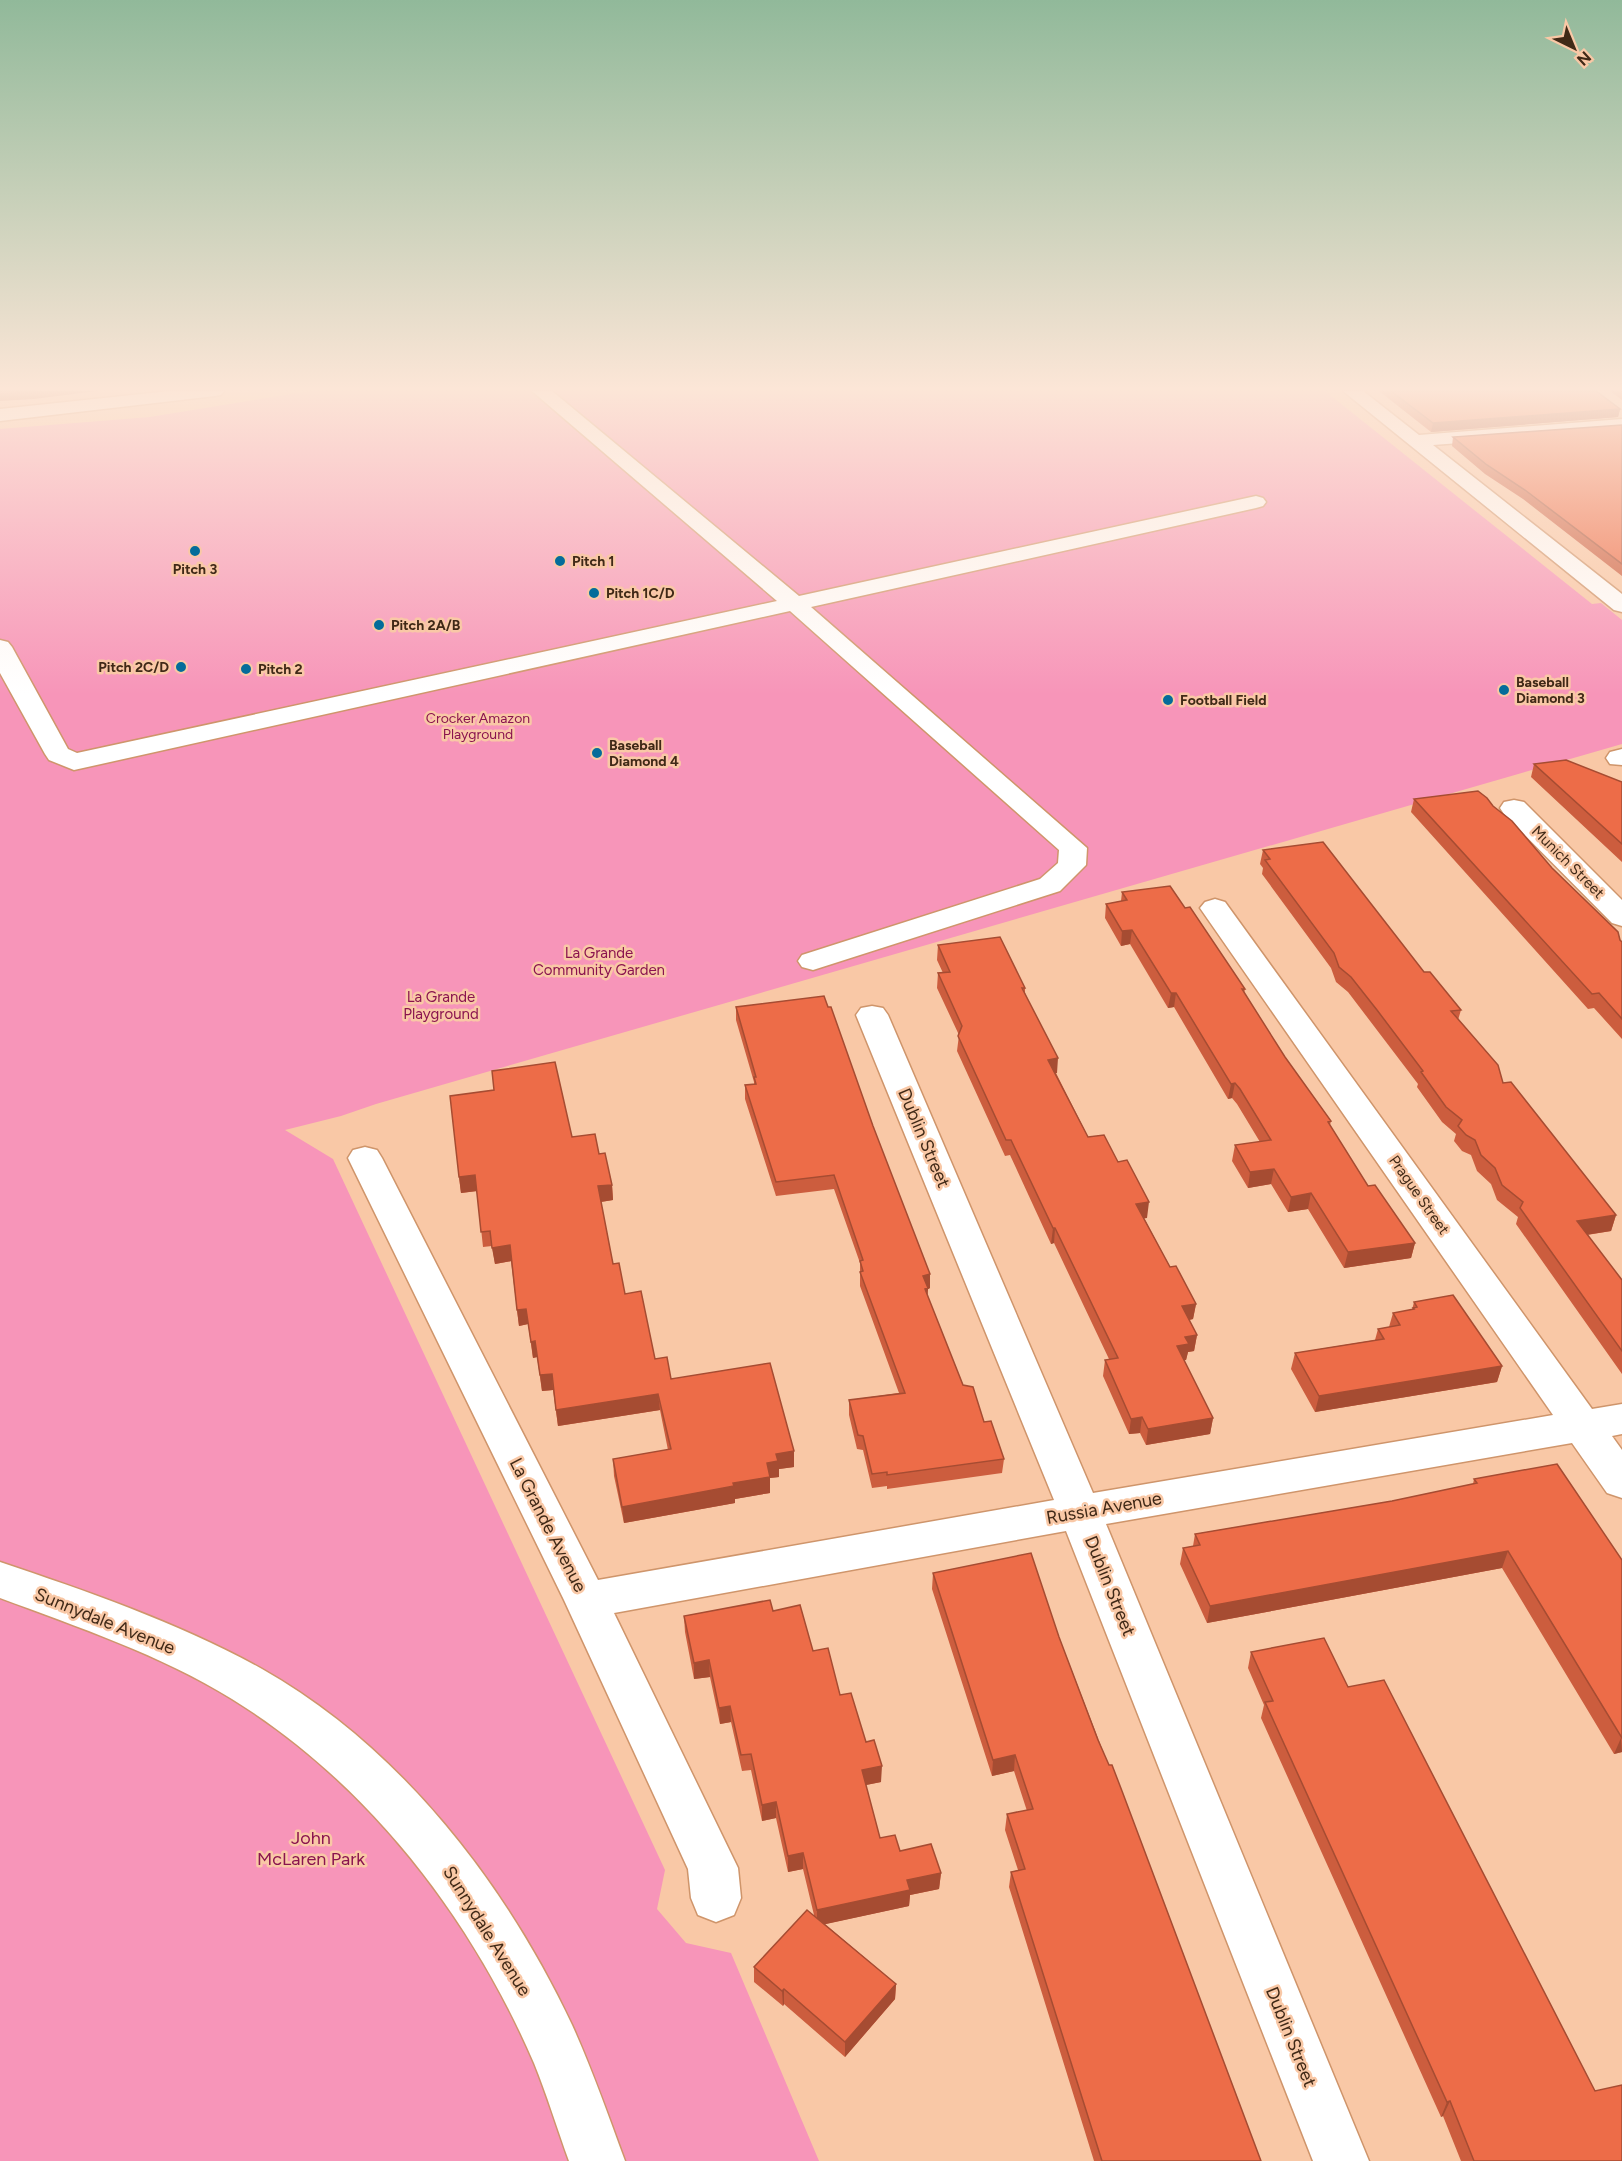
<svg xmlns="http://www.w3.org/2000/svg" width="1622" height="2161" viewBox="0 0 1622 2161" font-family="Figtree,sans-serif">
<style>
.green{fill:#f795b9}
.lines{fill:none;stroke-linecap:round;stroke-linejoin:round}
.street-casing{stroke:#cf956b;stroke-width:3}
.primary-casing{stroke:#cf956b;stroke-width:3}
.street{fill:#fff;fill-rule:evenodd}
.primary{fill:#fff;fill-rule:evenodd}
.wall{fill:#cc5d3e}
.shaded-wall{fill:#a64c32}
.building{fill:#ed6c48;stroke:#a64c32;stroke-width:1.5}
.poi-dot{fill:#046c9a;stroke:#f9c8a6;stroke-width:2}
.labels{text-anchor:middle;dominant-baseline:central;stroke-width:5;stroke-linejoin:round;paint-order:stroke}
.far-poi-label{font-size:14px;font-weight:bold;fill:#402917;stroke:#f9c8a6;text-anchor:start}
.far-park-label{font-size:14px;fill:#8a134f;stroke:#f9c8a6}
.street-label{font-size:15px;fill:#402917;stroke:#f9c8a6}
.park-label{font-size:15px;fill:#8a134f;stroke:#f9c8a6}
.near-street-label{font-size:18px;fill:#402917;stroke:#f9c8a6}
.near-park-label{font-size:18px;fill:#8a134f;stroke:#f9c8a6}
</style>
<rect width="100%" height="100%" fill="#f9c8a6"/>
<!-- green -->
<path class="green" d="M310,391h1015l267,213 9,-1 21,17v124l-1246,360 -35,12 -56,14 48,29 332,711 -8,39 29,34 45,10 88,208h-819v-1732l150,-12z"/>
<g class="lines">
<defs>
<path id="street" d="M532,391h20l247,205 457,-100 7,2 3,4 -3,4 -7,2 -445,99 276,241 -1,17 -26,26 -247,79 -11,-3 -4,-6 4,-6 238,-76 18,-16 1,-13 -269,-239 -716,159 -25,-10 -4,-6 -45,-81v-33l8,2 4,5 56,102 9,4 700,-152z
M1343,391h20l56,44 203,-16v12l-189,14 189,149v18l-8,-2z
M1622,749v16l-12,-1 -4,-6 4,-6z
M1514,800l10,2 98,98v26l-10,-3 -108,-109 -4,-6 4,-6z
M1215,899l10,3 367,507 30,-5v30l-10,2 10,14v48l-15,-5 -35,-50 -466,81 263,637h-56l-247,-630 -452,82 124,255 3,30 -7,17 -18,7 -18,-7 -7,-17 -3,-29 -124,-269 -216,-442 5,-8 12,-3 12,3 5,8 216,422 456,-80 -198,-485 5,-7 11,-2 11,2 5,7 205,478 460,-78 -353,-507 5,-6z
M0,1562c89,30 179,61 262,107 138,78 243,214 310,356 20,44 36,90 53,136h-56c-12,-33 -22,-66 -35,-98 -63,-146 -166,-280 -302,-364 -71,-44 -154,-72 -232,-101z"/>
<path id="primary" d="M170,391h54l-3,4 -6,1 -215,25v-12z"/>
</defs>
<!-- street casing -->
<use href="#street" class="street-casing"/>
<!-- primary casing -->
<use href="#primary" class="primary-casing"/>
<!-- street -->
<use href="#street" class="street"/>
<!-- primary -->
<use href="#primary" class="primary"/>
</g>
<!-- wall -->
<path class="wall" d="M1379,391h217l24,18 -2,8 -187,15z
M1610,391h12v9z
M1622,425v151l-99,-77 -38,-25 -33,-28 1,-9z
M1534,764l88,18v80l-91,-85z
M1414,799l79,7 129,136v97l-28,-31 -6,1 -177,-197z
M1263,850l161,122 37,38 -3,10 45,63 113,132 -5,16 -24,4 35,45v94l-106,-150 2,-7 -21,-17 -6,-16 -14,-13 -6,-16 -9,-4 -8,-10 2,-7 -14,-12 -25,-35 1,-3 -70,-92 -12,-10 -5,-14 -69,-94 1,-6 -3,-4z
M1122,892l63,16 60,81 -1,4 41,64 46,64 -1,4 38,61 47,57 -4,15 -67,10 -36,-59 -20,3 -17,-28 -23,4 -16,-27 3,-16 25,-3 -23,-38 -5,-6 -4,1 -54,-92 -6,1 -38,-64 -9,2 -16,-28 1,-14 15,-3z
M938,945l87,43v5l32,80h-1l32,64 59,81h-3l26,49 26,37 -3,15 -4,1 8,15 -3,16 -6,1 -2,8h-2l29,58 -3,16 -64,11 -6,-12 -11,1 -26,-58 2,-16 4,-1 -55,-116 -3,1 -41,-89 -5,1 -48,-105 2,-16 -22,-47 1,-15h5l-6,-13z
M736,1007l194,281 -2,1 -1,7 36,89 21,37 20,37 -2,14 -115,16v-3l-15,2 -9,-38 -6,-1 -8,-34v-15l50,-7 -39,-107v-23l-26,-74 -58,7 -31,-97v-14l9,-1v-2l-18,-62z
M572,1137l27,17 13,31 1,15 -12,2 12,62 12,30 30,65 16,20 123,72v16l-15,2v8l-9,1v15l-35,6v4l-111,20 -10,-47 -1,-17 55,-9 -8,-40 -102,16 -5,-36 -11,1 -5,-34 -4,1 -5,-34 -9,2 -8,-65 -16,3 -3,-18 -9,1 -6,-56 -16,2 -2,-16z
M1414,1302l88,64 -5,16 -182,30 -24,-43 4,-16 80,-13 3,-11 11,-2 4,-14 19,-3z
M1474,1479l148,81v192l-8,2 -112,-186 -295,55 -27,-59 3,-16 10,-2 2,-12 197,-33 81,-17z
M933,1573l126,64 202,524h-167l-85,-274 2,-15 7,-2 -13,-40 2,-16 20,-3 -13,-40 -22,5 -60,-187z
M773,1611l40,40 27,44 26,47 15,40 -15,3 14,53 20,13 41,22 -2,16 -29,6 -1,11 -84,18 71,60 -1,15 -50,58 -61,-53 -1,2 -29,-24v-15l60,-52 -11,-46 -15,3 -12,-54 -14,3 -11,-51 -9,1 -11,-49 -11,2 -10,-47 -16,2 -9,-47 -1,-16z
M1251,1652l97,35 247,404 27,70h-161l-18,-45 -2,1 -180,-399 3,-13 -16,-37z"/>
<!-- shaded-wall -->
<path class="shaded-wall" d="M35,391h62l-63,8 -34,2v-7z
M1620,409l-2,8 -187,15 2,-9z
M1132,930l-2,14 -9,2 1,-15z
M1171,993h5l-2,14 -6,1z
M1058,1058l-1,15 -10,1 1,-14z
M1235,1083l-3,15 -4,1 3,-15z
M1274,1169l-3,15 -23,4 2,-16z
M475,1175l2,16 -16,2 -2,-16z
M612,1185l1,15 -13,2 -2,-16z
M1311,1193l-3,16 -20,3 3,-15z
M1149,1202l-2,16 -13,2 2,-16z
M1616,1215l-5,16 -39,6 5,-16z
M1053,1228h2l-1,15 -3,1z
M1415,1243l-4,15 -67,10 4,-16z
M510,1245l2,16 -17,3 -3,-16z
M930,1274v14l-2,1 -1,13 -4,-26z
M1196,1304l-3,15 -13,3 2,-16z
M526,1309l2,15 -9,2 -2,-16z
M1197,1335l-3,16 -6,1 -2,8 -11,2 2,-16 8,-9z
M535,1341l2,16 -4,1 -2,-16z
M1502,1366l-5,16 -182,30 4,-16z
M552,1374l1,16 -11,1 -2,-16z
M658,1394l2,16 -102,16 -2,-16z
M1142,1417l-2,16 -11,1 2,-15z
M1213,1418l-3,16 -64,11 2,-16z
M794,1451v16l-15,2v8l-9,1v15l-35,6v4l-111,20 -2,-16 111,-24 43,-29z
M1508,1551l-6,17 -295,55 3,-17z
M709,1660l1,17 -16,2v-16z
M730,1706l1,16 -11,2 -1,-16z
M1621,1738l1,14 -8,2z
M1015,1755l-1,16 -22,5 1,-16z
M882,1766l-1,16 -20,4 1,-16z
M776,1802v16l-14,3v-16z
M803,1853v16l-15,3v-16z
M941,1873l-2,16 -29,6 -1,11 -92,20v-16l90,-30z
M896,1984l-1,15 -50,58v-15z
M784,1989v15l-1,2 -1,-15z
M1450,2101l-7,15 -2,1 6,-15z"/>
<!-- building -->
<path class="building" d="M0,391h35l-35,3z
M1391,391h205l24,18 -187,14z
M1622,425v139l-97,-74 -38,-25 -34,-28z
M1566,760l56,22v62l-88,-80z
M1478,791l9,7 6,8 19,15 40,47 66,64 2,8 2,2v77l-23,-26 -7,1 -178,-195z
M1323,842l101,130h6l31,38 -10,1 47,54 5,18 8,-1 105,133 -39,6 45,59v71l-102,-143 3,-6 -21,-17 -7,-17 -14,-13 -6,-15 -9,-5 -8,-9 4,-6 -16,-13 -25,-35 2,-1 -46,-61 -26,-33 -12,-10 -5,-14 -69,-93 5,-1 -7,-9z
M1170,886l15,22 5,-1 55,82h-3l43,68 46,64 -3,1 40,64 7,-1 40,58 -67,9 -37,-59 -20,4 -17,-28 -24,3 -15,-27 36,-5 -31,-51 -5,-6 -4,1 -55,-91h-5l-39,-63 -10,1 -16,-27 21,-4 -5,-8z
M1000,937l25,51h-3l36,70 -10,2 40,77 16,-2 14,27 9,-2 22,42 -13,2 34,63 6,-1 20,38 -14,2 15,29 -12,2 4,7 -12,2 36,72 -65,11 -6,-12 -11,2 -26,-59 13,-2 -63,-130h-2l-42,-88h-5l-48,-104 4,-10 -24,-53 12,-1 -12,-27z
M824,996l4,11h3l42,119 57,148 -7,2 5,12 -3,1 38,96 10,2 11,35 7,-1 13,38 -117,16v-3l-15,2 -9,-38 -5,-1 -9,-35 56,-7 -45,-121 3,-1 -3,-10 3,-1 -29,-85 -58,7 -31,-97 11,-1 -2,-7h2l-20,-70z
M555,1062l17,75 23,-3 4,20 6,-1 7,32 -14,1 15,78 6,-1 6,31 16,-3 14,68 12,-2 4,22 99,-16 24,88 -18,3 2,7 -11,2 3,14 -37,6 1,3 -112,21 -9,-48 58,-10 -13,-55 -102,16 -4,-36 -12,1 -5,-34 -4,1 -5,-33 -9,1 -7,-65 -18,3 -2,-17 -9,1 -6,-57 -16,2 -9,-81 44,-6 -2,-19z
M1453,1295l49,71 -183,30 -24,-43 89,-14 -6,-10 22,-4 -7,-12 21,-4 -1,-1 4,-1 -3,-5z
M1557,1464l65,96v178l-114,-187 -298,55 -27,-58 17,-3 -5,-11 197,-33 85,-18 -3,-4z
M1031,1553l28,84 39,103 11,25h3l10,26 139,370h-159l-91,-289 14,-3 -18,-55 26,-5 -18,-54 -22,5 -60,-187z
M770,1600l3,11 27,-6 13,46 15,-3 12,47 11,-2 15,49 8,-2 8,26 -20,4 18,68 15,-3 5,16 31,-7 10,29 -34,7 3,10 -93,20 -14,-57 -15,3 -12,-54 -14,3 -11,-51 -10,1 -11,-49 -11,2 -10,-48 -15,3 -10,-47z
M1324,1638l24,49 36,-7 211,411 27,-6v76h-148l-24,-60 -3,1 -182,-400 8,-1 -22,-49z
M807,1910l89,74 -51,58 -61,-53 -2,2 -28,-24z"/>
<!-- sky -->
<linearGradient id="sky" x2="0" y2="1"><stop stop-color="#91b99a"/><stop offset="0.56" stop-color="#fce6d7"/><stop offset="1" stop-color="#fce6d7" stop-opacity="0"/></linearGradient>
<rect width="1622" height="694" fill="url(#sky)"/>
<!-- markers -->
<g class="poi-dot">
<circle cx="195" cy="551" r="6"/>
<circle cx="560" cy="561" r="6"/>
<circle cx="594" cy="593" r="6"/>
<circle cx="379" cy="625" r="6"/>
<circle cx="181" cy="667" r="6"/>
<circle cx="246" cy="669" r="6"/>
<circle cx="1504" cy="690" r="6"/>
<circle cx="1168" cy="700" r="6"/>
<circle cx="597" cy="753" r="6"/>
</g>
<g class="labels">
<!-- far-poi labels -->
<g class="far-poi-label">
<text x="572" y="561">Pitch 1</text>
<text x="195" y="569" text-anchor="middle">Pitch 3</text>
<text x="606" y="593">Pitch 1C/D</text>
<text x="391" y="625">Pitch 2A/B</text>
<text x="169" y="667" text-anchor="end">Pitch 2C/D</text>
<text x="258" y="669">Pitch 2</text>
<text x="1516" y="682">Baseball<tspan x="1516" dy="16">Diamond 3</tspan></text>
<text x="1180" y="700">Football Field</text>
<text x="609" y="745">Baseball<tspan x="609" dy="16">Diamond 4</tspan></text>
</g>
<!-- far-park labels -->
<g class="far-park-label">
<text x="478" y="718">Crocker Amazon<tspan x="478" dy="16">Playground</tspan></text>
</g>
<!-- street labels -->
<g class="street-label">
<text transform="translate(1568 862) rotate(45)">Munich Street</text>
<text transform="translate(1419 1195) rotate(55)">Prague Street</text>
</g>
<!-- park labels -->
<g class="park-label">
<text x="599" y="953">La Grande<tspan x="599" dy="17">Community Garden</tspan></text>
<text x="441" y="997">La Grande<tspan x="441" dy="17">Playground</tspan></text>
</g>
<!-- near-street labels -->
<g class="near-street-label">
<text transform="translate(924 1138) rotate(67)">Dublin Street</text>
<text transform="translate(1104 1508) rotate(-10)">Russia Avenue</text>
<text transform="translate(548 1525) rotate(63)">La Grande Avenue</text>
<text transform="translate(1110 1586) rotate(68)">Dublin Street</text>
<text transform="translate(105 1621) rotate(22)">Sunnydale Avenue</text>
<text transform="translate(487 1931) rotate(58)">Sunnydale Avenue</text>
<text transform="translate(1291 2037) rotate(68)">Dublin Street</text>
</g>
<!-- near-park labels -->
<g class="near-park-label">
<text x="311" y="1838">John<tspan x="311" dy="21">McLaren Park</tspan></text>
</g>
</g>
<!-- north arrow -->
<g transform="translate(1574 48) rotate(137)" stroke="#f9c8a6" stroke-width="4.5" paint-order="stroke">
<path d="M0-4.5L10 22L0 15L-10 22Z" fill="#402917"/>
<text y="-9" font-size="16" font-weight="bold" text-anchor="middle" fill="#402917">N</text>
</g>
</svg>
